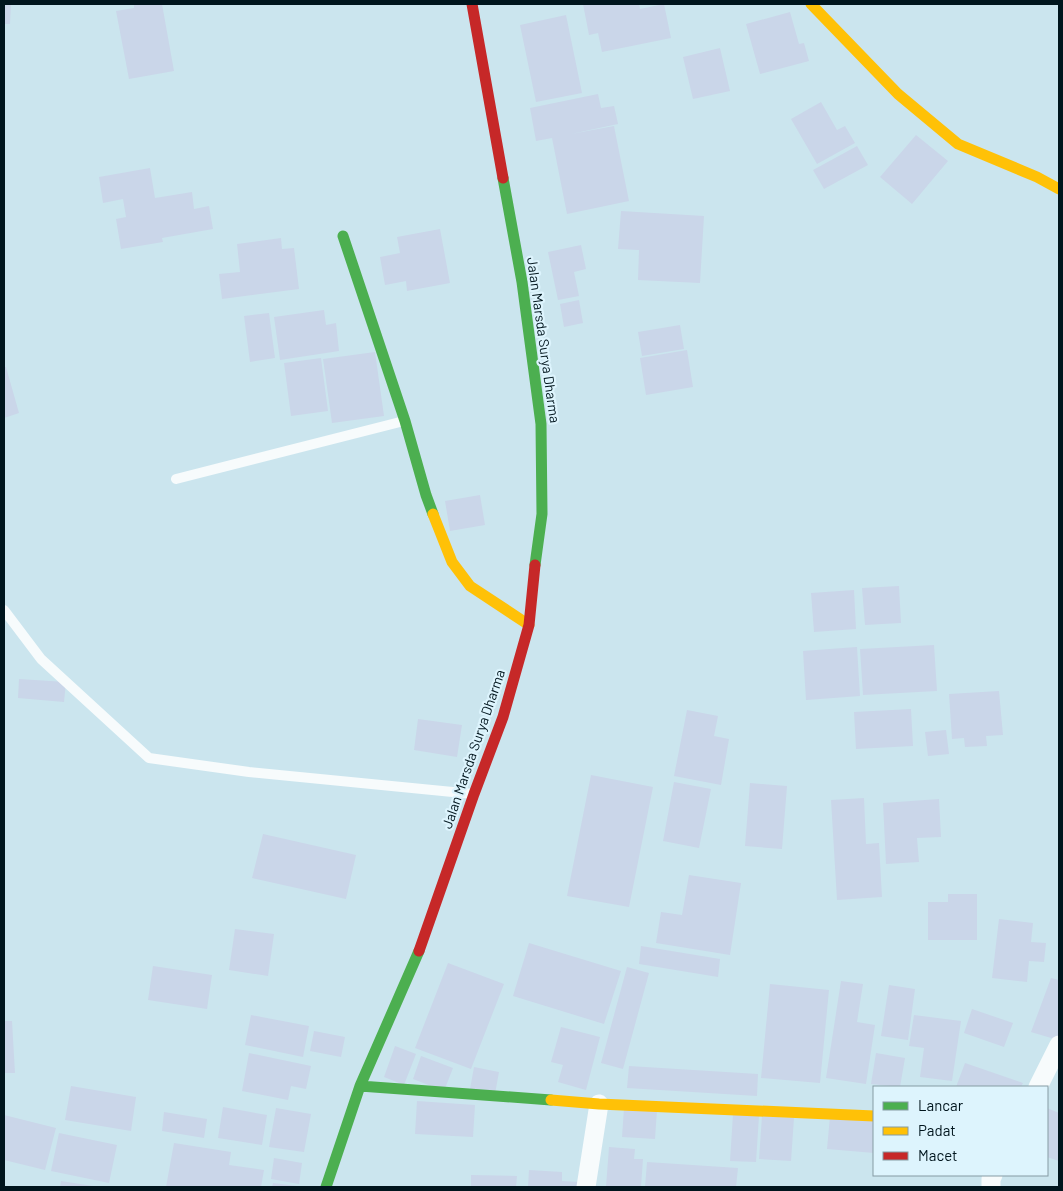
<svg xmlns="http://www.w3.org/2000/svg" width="1063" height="1191" viewBox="0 0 1063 1191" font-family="Barlow,sans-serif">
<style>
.building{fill:#cad6e9}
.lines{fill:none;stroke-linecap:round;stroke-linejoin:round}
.lane{stroke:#f7fbfc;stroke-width:10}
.street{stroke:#f7fbfc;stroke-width:19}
.fast{stroke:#4caf50;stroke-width:11}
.slow{stroke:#ffc107;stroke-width:11}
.jam{stroke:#c62828;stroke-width:11}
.labels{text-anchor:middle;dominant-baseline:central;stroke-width:4.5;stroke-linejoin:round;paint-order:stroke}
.street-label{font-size:14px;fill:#00151d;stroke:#ddf4fd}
</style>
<rect width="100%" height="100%" fill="#cbe5ee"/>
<!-- building -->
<path class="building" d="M4,4h7l-1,20h-6z
M134,4h28l12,67 -45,8 -13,-68 18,-3z
M583,4h56l1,5 24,-5 7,34 -69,14 -4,-19 -9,2z
M790,12l9,32 5,-1 5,18 -49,13 -14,-50z
M566,15l16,78 -46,9 -16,-77z
M720,48l10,43 -37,8 -10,-42z
M598,94l3,14 13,-2 4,18 -47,10 43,-8 15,75 -62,13 -15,-76 -16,3 -6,-33z
M821,102l16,28 8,-4 10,17 -38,21 -26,-45z
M916,135l32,26 -36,43 -32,-27z
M857,146l11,19 -44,24 -11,-19z
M150,168l5,30 37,-6 2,17 15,-3 4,23 -51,9 1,4 -42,7 -5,-30 10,-2 -3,-18 -20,4 -4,-26z
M621,211l83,5 -4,67 -62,-3 1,-30 -21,-1z
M440,229l10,54 -43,8 -1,-10 -21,4 -5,-28 20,-4 -3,-16z
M281,238l1,11 12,-1 5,41 -77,10 -3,-25 21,-2 -3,-28z
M581,245l5,24 -12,3 5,24 -21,4 -10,-48z
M579,300l4,23 -19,4 -4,-23z
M324,310l2,15 10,-2 3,28 -59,9 -6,-43z
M269,313l6,45 -25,4 -6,-46z
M680,325l4,24 -42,7 -4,-24z
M687,350l6,37 -47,8 -6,-37z
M375,352l9,64 -52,7 -9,-64z
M321,358l7,53 -37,5 -7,-53z
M4,367h2l13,46 -15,5z
M480,495l5,30 -35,6 -5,-30z
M899,586l2,37 -36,2 -3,-37z
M854,590l2,39 -42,3 -3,-39z
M934,645l3,46 -74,4 -3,-46z
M857,647l3,49 -54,4 -3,-49z
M19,679l47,3 -2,20 -46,-4z
M999,691l4,44 -17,1 1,10 -22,1 -1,-9 -12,1 -3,-45z
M911,709l2,37 -57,3 -2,-37z
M687,710l31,6 -4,20 15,3 -8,46 -47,-9z
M418,719l44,6 -5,32 -43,-7z
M946,730l3,24 -21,2 -3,-24z
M591,775l62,12 -24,120 -62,-11z
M674,782l37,7 -12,59 -36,-7z
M750,783l37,3 -5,63 -37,-3z
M864,798l2,46 13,-1 3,54 -45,3 -6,-100z
M939,799l2,38 -24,1 2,24 -33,2 -3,-61z
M263,834l93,21 -10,44 -94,-21z
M689,875l52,8 -11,72 -74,-12 5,-31 21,3z
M948,894h29v46h-49v-38h20z
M999,919l34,4 -2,19 15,1 -2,19 -15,-1 -2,21 -35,-4z
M235,929l39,5 -6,42 -39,-6z
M529,943l92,28 -17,53 -91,-28z
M641,946l79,13 -2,18 -79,-13z
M448,963l56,21 -33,85 -56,-21z
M153,966l59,9 -5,34 -59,-9z
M627,967l22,6 -26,96 -22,-6z
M1051,978l8,2v56l-1,4 -27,-8z
M841,981l22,3 -6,38 18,3 -9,59 -40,-6z
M770,984l59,6 -9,93 -59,-5z
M889,985l26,4 -7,51 -27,-4z
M972,1009l41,14 -9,24 -40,-14z
M251,1015l58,11 -6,31 -58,-12z
M914,1015l47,6 -9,60 -32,-4 4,-29 -15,-2z
M4,1021h8l3,52h-11z
M561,1027l39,10 -14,53 -28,-8 5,-17 -12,-3z
M314,1031l31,6 -4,20 -31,-6z
M395,1046l21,8 -12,31 -20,-8z
M249,1053l62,13 -5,23 -15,-3 -3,14 -46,-9z
M876,1053l29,5 -5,29 -29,-3z
M421,1056l32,12 -9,23 -31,-12z
M965,1063l58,20 -2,4h-65z
M629,1066l129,8 -1,22 -130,-8z
M474,1067l25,5 -4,22 -25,-5z
M71,1086l65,11 -5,34 -66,-11z
M417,1101l58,4 -2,32 -58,-3z
M223,1107l44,8 -5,30 -44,-7z
M276,1108l35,6 -7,38 -35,-5z
M624,1108l33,2 -2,29 -33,-2z
M1047,1108l12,5v48l-12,-4z
M164,1112l43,7 -3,19 -42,-7z
M733,1114l26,2 -3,46 -26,-1z
M4,1115l52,13 -11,42 -41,-10z
M762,1116l32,2 -3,43 -32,-2z
M830,1116l44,4v33l-47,-4z
M59,1133l58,12 -8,38 -58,-12z
M174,1143l57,9 -2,13 35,5 -3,17h-95z
M609,1147l26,2 -1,10h9l-2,28h-35z
M274,1158l28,5 -3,21 -28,-5z
M647,1162l91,6 -2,19h-91z
M529,1170l33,2v9l18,1v5h-52z
M471,1175l46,1 -1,11h-45z
M61,1181l32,5v1h-33z
M273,1183l24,3v1h-25z"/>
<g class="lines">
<!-- lane -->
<path class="lane" d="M176,479l228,-58
M4,610l37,49 108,99 100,14 224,22"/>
<!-- street -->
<path class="street" d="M1038,1087l21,-42
M586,1187l13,-83
M991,1187v-8l2,-4"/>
<!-- fast -->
<path class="fast" d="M503,178l19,104 19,142 1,90 -7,51
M343,236l62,185 21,74 7,19
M360,1086l191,14
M326,1187l34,-101 59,-135"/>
<!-- slow -->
<path class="slow" d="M811,4l87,90 60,50 79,33 22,12
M433,514l19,48 18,24 59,39
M551,1100l48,4 275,12"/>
<!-- jam -->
<path class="jam" d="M472,4l31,174
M419,951l55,-157 29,-77 26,-92 6,-60"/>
</g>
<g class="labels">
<!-- street labels -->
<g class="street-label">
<text transform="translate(544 340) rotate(82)">Jalan Marsda Surya Dharma</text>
<text transform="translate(473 749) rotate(-71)">Jalan Marsda Surya Dharma</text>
</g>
</g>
<!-- border -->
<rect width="1063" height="1191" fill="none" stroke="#00151d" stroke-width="10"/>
<!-- legend -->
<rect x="873" y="1086" width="175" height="90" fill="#ddf4fd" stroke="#859ba3"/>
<rect x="883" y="1102" width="25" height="8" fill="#4caf50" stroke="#859ba3"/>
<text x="918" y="1111" font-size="15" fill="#00151d">Lancar</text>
<rect x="883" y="1127" width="25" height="8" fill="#ffc107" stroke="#859ba3"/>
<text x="918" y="1136" font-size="15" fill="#00151d">Padat</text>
<rect x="883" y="1152" width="25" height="8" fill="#c62828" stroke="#859ba3"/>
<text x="918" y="1161" font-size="15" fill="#00151d">Macet</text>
</svg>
